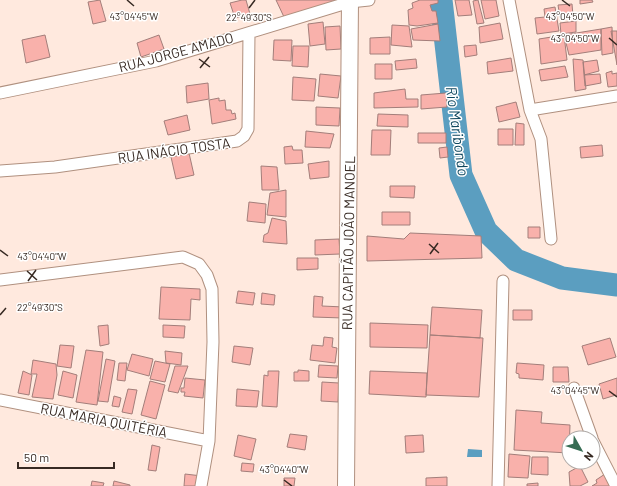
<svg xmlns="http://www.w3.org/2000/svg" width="617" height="486" viewBox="0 0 617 486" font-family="Barlow,sans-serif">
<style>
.water{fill:#5b9ec0}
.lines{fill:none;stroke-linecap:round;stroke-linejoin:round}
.river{stroke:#5b9ec0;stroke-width:23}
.building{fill:#f9b1ab;stroke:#a37e7a}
.minor-casing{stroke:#b0907f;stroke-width:13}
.secondary-casing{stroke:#b0907f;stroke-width:18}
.minor{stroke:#fff;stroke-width:11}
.secondary{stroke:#fff;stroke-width:16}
.ticks{fill:none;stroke:#372a23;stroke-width:1.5}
.labels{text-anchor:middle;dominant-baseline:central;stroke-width:3;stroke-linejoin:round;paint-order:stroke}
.street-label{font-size:14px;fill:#372a23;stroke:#fff}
.water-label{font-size:15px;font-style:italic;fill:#10485f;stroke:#fff}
.ticks-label{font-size:10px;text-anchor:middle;fill:#372a23;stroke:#fff;stroke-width:3;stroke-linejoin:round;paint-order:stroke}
</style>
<rect width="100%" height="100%" fill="#ffe9de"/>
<!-- water -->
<path class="water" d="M468,449l14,1v7h-15z"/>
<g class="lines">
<!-- river -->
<path class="river" d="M441,0l20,175 25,56 30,29 46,18 55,7"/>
</g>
<!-- building -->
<path class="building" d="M100,0l6,21 -13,3 -5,-22z
M242,0h4l4,14 -15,4 -5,-15z
M276,0h60v2l-52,15z
M420,0h18v3l-8,2 2,6h4l2,12 -21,3 -8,-1 -1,-15 5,-2 -1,-5z
M455,0h14l3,15 -14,1z
M478,0l6,23 -7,1 -4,-23z
M481,0h15l3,16 -14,3z
M580,0h12l1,2 -13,2z
M572,4l1,12 -13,2 -2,-13z
M555,7l4,24 -22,3 -2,-16 10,-1 -1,-8z
M576,21v11l-15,2 -1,-11z
M323,22l2,22 -15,2 -2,-22z
M500,23l3,16 -23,4 -1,-16z
M438,24l2,17 -27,-1 -2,-11z
M392,25l17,1 3,21 -21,-2z
M340,26l1,23 -15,1 -1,-23z
M612,27l1,26 -11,2 -1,-26z
M601,29v21l-32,5 -5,-20z
M611,31h6v34z
M45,35l5,22 -24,6 -4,-23z
M159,35l5,14 -23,8 -4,-14z
M564,35l3,25 -26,4 -2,-25z
M390,37v17h-20v-16z
M274,40h18l-1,21 -18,-1z
M476,45l1,10 -12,2 -1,-11z
M293,46h16l-1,21 -16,-1z
M511,58l2,13 -25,3 -1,-12z
M416,59l1,9 -21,2 -1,-9z
M573,59l10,1 3,29 -11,2z
M597,60l2,11 -15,4 -1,-13z
M375,64h17v15h-17z
M565,66l3,11 -27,4 -2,-11z
M612,71v3l5,-1v13l-9,1 -2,-14z
M320,74l21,2 -3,22 -20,-2z
M600,74l1,9 -16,3 -1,-11z
M293,77l23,2 -2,22 -22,-1z
M208,83l1,16 -22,4 -1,-17z
M405,89l1,10h12v8l-44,1v-15z
M446,93l1,14 -26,2v-14z
M219,98v3l6,-1 1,10h5l1,4 3,-1 1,6 -24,5 -3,-24z
M516,102l4,15 -21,5 -3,-15z
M316,107l24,1 -1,18 -23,-1z
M378,114l30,1v12l-31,-1z
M187,115l3,15 -22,5 -4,-14z
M516,123l8,1v21h-9z
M498,129h15v16h-15z
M372,130h19l-1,25h-19z
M306,131l28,3 -4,14 -25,-1z
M418,133h28v10h-28z
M602,145l1,11 -22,2 -1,-11z
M292,146l1,4h9l1,13 -18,1 -1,-17z
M447,147l1,10 -8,1 -1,-10z
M189,153l5,22 -18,4 -5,-22z
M329,161v16l-19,2 -2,-15z
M261,166l16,1 2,23h-17z
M390,186h25l-1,12 -24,-1z
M286,190v27l-19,-2 3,-22z
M249,202l17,2 -1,19 -18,-2z
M382,212h28v13h-28z
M272,218l14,3 1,23 -24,-2 1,-7 4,-2z
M528,227h12v11h-12z
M410,233l71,3 1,22 -115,3v-25l37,3z
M339,239l1,15 -25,1v-15z
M297,258h21v11l-21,1z
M161,287l39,2v11l-9,-1 -1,21 -31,-1z
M238,291l17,2 -2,12 -17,-2z
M262,293l13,2 -1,10 -13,-1z
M314,296l9,1 -1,9 22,1 -1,11 -30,-1z
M432,307l50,3 -2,28 -50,-3z
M513,310h19v10h-19z
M370,323l58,2 -1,23 -57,-1z
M108,325l1,19 -9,2 -2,-20z
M163,325l22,1 -1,12 -21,-1z
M430,335l53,3 -4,59 -53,-2z
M324,337l9,1 -1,9 5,1 -2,15 -25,-3 2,-15 11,1z
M610,338l6,19 -28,8 -6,-19z
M60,345l14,1 -3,22 -14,-2z
M234,346l19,2 -3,17 -18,-3z
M86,350l17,2 -6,53 -21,-3z
M165,351l17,2 -1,12 -15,-2z
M132,354l21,5 -4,17 -22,-6z
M106,359l9,2 -7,41 -10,-1z
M33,360l23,4 1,11 -4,24 -21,-2 5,-23h-6z
M155,361l15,3 -5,18 -15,-3z
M119,363h8l-2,18 -8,-1z
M517,363l27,2 -1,15 -24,-2v-4l-3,-1z
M319,365l19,1 -1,12 -19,-1z
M175,366h13l-10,27 -10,-2z
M553,367h15l1,15h-16z
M298,370l11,1v10h-15v-9h4z
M23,371l9,4 -3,20 -11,-2z
M63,371l14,4 -4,23 -15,-3z
M268,371h11l-2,36 -15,-1 2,-31 4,1z
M370,371l57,2 -1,24 -57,-3z
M185,378l20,2 -2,18 -19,-2 1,-4h-4v-4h3z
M617,378v19l-1,-2 -13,4 -4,-15z
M150,381l15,4 -9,34 -15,-4z
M322,382l17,1 -1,19 -17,-1z
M128,389l9,1 -5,24 -10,-2z
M237,389l22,2 -2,16 -21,-1z
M114,396l7,2 -2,9 -7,-1z
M516,410l26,2 -1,11 29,2 -1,28 -55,-3z
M290,434l17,2 -2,14 -18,-3z
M238,435l18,4 -5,21 -17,-4z
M423,435l1,17 -18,1 -1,-17z
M152,445l8,2 -4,24 -8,-1z
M509,454l21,2 -2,22 -20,-1z
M532,457h16v18l-17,-1z
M242,463l12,1 -1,8 -12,-1z
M580,466l8,16 -8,4h-10l-1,-14z
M185,474l17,2 -1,10h-17z
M605,474l7,12h-20l5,-3 -1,-3z
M447,477v9h-21v-8z
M284,478h11l-1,8h-10z
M92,481l12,2 -1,3h-12z
M114,481l16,4v1h-17z
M538,483v3h-11v-2z"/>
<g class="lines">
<defs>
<path id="minor" d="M509,0l21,110 11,29 10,100
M0,93l156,-32 194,-59 19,-2
M530,110l87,-14
M0,171l55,-4 182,-26 7,-5 4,-7 1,-96
M0,280l183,-23 16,7 8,11 5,14 1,53 -4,99 -8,45
M574,388l18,50
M0,400l209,41
M593,441l23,45
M498,486l5,-205"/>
<path id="secondary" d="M346,486l4,-486"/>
</defs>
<!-- minor casing -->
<use href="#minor" class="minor-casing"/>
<!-- secondary casing -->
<use href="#secondary" class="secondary-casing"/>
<!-- minor -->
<use href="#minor" class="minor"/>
<!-- secondary -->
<use href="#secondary" class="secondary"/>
</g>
<!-- ticks -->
<path class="ticks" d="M127,0l7,6M562,0l8,6M249,8l6,-8M609,38l8,7M199,59l11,8M200,68l9,-11M429,244l10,9M0,250l8,6M430,254l8,-11M27,271l10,9M28,281l8,-11M0,315l6,-7M609,391l8,6M284,480l8,6"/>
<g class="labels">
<!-- street labels -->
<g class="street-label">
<text transform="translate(176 52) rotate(-15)">RUA JORGE AMADO</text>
<text transform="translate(174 150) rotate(-8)">RUA INÁCIO TOSTA</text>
<text transform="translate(348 243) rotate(-89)">RUA CAPITÃO JOÃO MANOEL</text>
<text transform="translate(104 420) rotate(11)">RUA MARIA QUITÉRIA</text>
</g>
<!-- water labels -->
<g class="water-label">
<text transform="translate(458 131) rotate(82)">Rio Maribondo</text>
</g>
</g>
<g class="ticks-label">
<text x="134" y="20">43°04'45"W</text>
<text x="570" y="20">43°04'50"W</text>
<text x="249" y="21">22°49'30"S</text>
<text x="575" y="42">43°04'50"W</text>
<text x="42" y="260">43°04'40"W</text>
<text x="40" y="311">22°49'30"S</text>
<text x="575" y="394">43°04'45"W</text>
<text x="284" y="473">43°04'40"W</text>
</g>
<!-- north arrow -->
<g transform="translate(581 450) rotate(129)"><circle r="19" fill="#ffffff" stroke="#afaaa7"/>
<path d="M0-3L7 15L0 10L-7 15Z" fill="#366d54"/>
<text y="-6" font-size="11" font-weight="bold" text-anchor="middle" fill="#372a23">N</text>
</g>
<!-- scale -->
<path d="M18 462v6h96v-6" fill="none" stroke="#372a23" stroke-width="2"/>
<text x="24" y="462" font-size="12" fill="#372a23" stroke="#ffffff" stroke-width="3" paint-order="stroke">50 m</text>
</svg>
